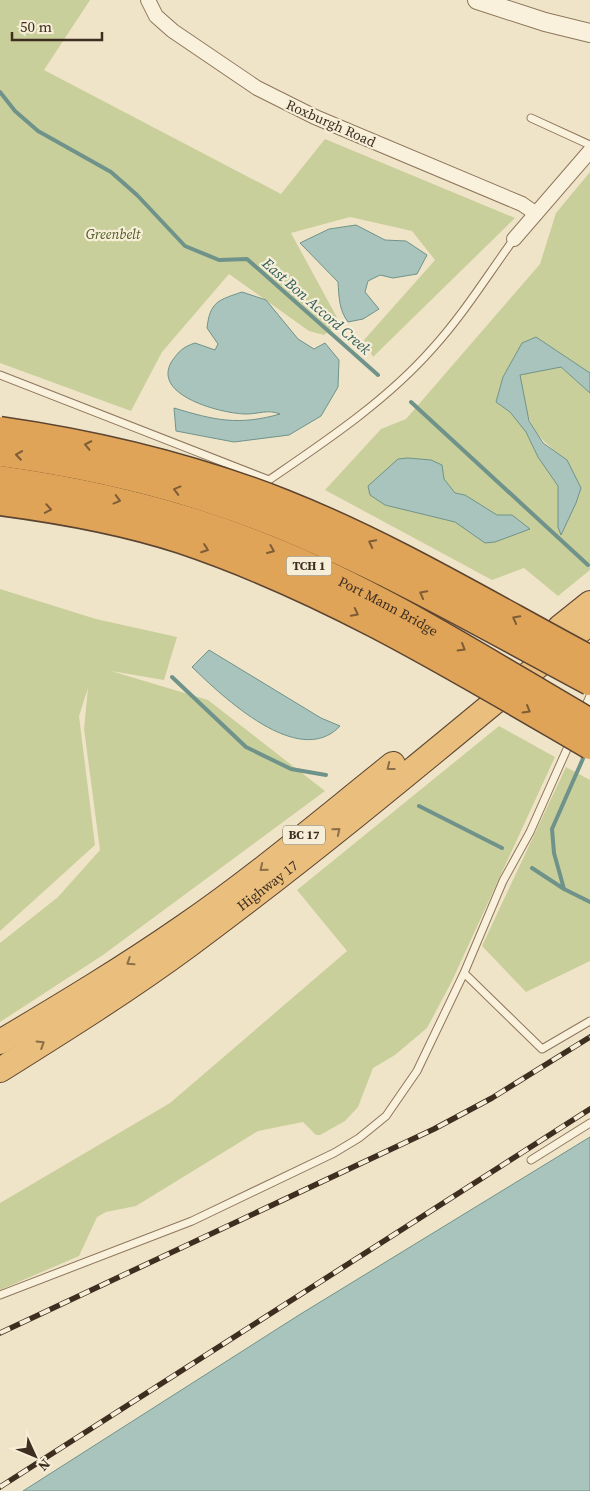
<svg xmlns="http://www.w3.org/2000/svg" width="590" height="1491" viewBox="0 0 590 1491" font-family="'Source Serif 4',serif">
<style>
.green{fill:#c9cf9b}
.water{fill:#a9c4bc;stroke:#6f938a}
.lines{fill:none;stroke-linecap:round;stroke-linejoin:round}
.stream{stroke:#6f938a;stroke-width:4}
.service-casing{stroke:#8d765c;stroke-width:9}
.minor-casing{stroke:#8d765c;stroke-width:16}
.tertiary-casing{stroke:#8d765c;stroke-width:20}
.trunk-casing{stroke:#5b4430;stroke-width:26}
.service{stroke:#faf1dc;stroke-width:7}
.minor{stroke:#faf1dc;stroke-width:14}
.tertiary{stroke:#faf1dc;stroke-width:18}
.trunk{stroke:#eabe7c;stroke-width:24}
.rail-casing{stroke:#3d2e20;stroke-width:5.5}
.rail{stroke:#f7eed8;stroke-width:4;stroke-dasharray:11;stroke-linecap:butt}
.motorway-bridge-casing{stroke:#5b4430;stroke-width:29;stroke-linecap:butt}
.motorway-bridge{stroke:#e0a458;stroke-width:26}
.oneway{stroke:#7e5d36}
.oneway2{stroke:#8b6f49}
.labels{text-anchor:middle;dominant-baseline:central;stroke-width:4.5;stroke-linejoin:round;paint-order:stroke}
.shield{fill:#f7eed8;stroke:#756857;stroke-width:1}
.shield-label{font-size:12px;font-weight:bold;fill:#3d2e20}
.street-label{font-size:14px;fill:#3d2e20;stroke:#f7eed8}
.park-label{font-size:14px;font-style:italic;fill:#4d5a26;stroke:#f7eed8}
.water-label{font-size:15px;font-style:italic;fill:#2f5d5a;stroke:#f7eed8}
</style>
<rect width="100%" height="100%" fill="#f0e4c8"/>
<!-- green -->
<path class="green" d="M0,0h90l-46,70 237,124 44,-55 190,79 -142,139 -9,-17 71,-80 -23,-29 -62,-14 -59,16 49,90 -16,12 -15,-4 -80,-57 -67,78 -31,59 -131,-48z
M590,172v201l-54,-36 -14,6 -19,34 -7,25 14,10 16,20 12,25 20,29v41l9,-67c-40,-29 -39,-39 -47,-85l41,-8 29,26v177l-32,26 -34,-28 -32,12 -167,-90 56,-61 25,-10 134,-155 16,-51z
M0,589l96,30 81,18 -13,43 -53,-9 97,29 117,91 -222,164 -103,67v-79l58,-46 42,-47 -16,-121 4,-41 -9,28 16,129 -95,86z
M499,726l56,31 -103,224 -25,47 -32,27 -22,13 -15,39 -13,14 -25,14h-4l-13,-13 -45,9 -122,75 -30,6 -9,5 -18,39 -79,34v-87l170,-100 177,-152 -50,-61z
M566,767l24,13v181l-64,31 -44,-46z"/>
<!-- water -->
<path class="water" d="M356,225l29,15 21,1 21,14 -10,19 -24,4 -13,-3 -12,6 -3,11 14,17 -16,10 -15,3c-9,-12 -9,-25 -10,-40l-38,-39 29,-14z
M242,292l24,8 32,39 16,10 11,-6 14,17 -1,27 -17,29 -32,19 -55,7 -58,-11 -2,-23c40,12 64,18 106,6 -12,-5 -21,0 -34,0 -22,0 -96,-18 -74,-53 7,-10 11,-14 23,-18l20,7 3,-6 -11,-16c3,-27 12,-28 35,-36z
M536,337l54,36v20l-29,-26 -41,8 9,46 14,22 24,17 14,28 -5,15 -15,32 -3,-8v-41l-20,-29 -12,-25 -16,-20 -14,-10 7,-25 19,-34z
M408,458l23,2 11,5 2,14 11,14 10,2 32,20h15l18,14 -35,13 -10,1 -30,-21 -70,-17 -15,-10 -2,-9 30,-27z
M209,650l112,68 19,8c-41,44 -118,-30 -148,-59z
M590,1137v354h-567l276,-176z"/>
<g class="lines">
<!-- stream -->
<path class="stream" d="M0,92l15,19 23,20 73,41 26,23 48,51 34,14 28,-1 131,116
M411,402l177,163
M172,677l74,70 45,22 35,6
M585,754l-33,75 2,24 10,36 26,13
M419,806l83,42
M532,868l32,21"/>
<defs>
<path id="service" d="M531,118l59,27
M0,375l269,105c57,-39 117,-79 163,-131 31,-34 55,-73 82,-110
M583,712l7,-16
M464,973l78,76 48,-28
M531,1160l59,-37
M0,1295l192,-74 142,-68 25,-15 27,-22 31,-45 47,-98 39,-92 27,-49 41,-92"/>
<path id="minor" d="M148,0l8,16 17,15 84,57 58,29 207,87 13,9
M514,239l76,-88"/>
<path id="tertiary" d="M477,0l68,22 45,11"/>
<g id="trunk">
<path d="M560,627l30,-24"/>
<path d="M0,1042c62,-37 124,-74 183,-115 73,-50 141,-108 210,-163"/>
<path id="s1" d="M0,1070c64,-40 128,-80 189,-125 138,-102 269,-213 401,-322"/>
</g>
</defs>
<!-- service casing -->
<use href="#service" class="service-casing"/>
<!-- minor casing -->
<use href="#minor" class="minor-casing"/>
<!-- tertiary casing -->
<use href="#tertiary" class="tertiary-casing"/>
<!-- trunk casing -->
<use href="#trunk" class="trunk-casing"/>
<!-- service -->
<use href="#service" class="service"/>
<!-- minor -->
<use href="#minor" class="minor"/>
<!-- tertiary -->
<use href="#tertiary" class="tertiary"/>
<!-- trunk -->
<use href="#trunk" class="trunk"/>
<defs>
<path id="rail" d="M0,1333l434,-204 58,-31 98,-61
M0,1487l590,-378"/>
</defs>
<!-- rail casing -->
<use href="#rail" class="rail-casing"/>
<!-- rail -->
<use href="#rail" class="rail"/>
<defs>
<g id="motorway-bridge">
<path d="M0,430c97,14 193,37 284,73 106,42 205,102 306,156"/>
<path d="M0,453c95,13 188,35 277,71 108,44 210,103 313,158"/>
<path id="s2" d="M0,479c92,13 181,34 267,69 113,45 218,113 323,174"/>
<path d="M0,502c61,8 123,19 181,38 146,49 277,129 409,206"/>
</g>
</defs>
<!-- motorway-bridge casing -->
<use href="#motorway-bridge" class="motorway-bridge-casing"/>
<!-- motorway-bridge -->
<use href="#motorway-bridge" class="motorway-bridge"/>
</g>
<!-- one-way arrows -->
<defs><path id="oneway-chevron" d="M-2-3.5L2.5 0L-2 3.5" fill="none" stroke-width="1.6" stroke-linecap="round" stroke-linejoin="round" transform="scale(1.25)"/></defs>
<g class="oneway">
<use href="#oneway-chevron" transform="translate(88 445) rotate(-168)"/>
<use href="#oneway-chevron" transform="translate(19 455) rotate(-172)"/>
<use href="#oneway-chevron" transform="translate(177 490) rotate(-165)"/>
<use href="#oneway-chevron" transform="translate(117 500) rotate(15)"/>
<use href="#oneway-chevron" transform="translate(48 509) rotate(10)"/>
<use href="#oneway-chevron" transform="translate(372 543) rotate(-153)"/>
<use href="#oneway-chevron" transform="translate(205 549) rotate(20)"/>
<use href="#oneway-chevron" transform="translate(271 550) rotate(23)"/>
<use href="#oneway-chevron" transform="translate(423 594) rotate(-152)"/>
<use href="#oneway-chevron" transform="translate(355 613) rotate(27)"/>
<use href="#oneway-chevron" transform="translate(516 619) rotate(-152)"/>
<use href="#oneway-chevron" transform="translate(462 648) rotate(30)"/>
<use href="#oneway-chevron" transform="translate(527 710) rotate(30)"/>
</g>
<g class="oneway2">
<use href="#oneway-chevron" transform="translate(390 767) rotate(142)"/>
<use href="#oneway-chevron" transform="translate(337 831) rotate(-39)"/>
<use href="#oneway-chevron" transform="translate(263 868) rotate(141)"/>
<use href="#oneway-chevron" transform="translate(130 962) rotate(147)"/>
<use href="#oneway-chevron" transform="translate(41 1044) rotate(-32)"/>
</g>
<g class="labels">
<!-- shield labels -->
<g class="shield">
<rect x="286.5" y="556.5" width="45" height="19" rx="4"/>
<rect x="283" y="825.5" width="42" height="19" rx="4"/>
</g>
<g class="shield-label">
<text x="309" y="566">TCH 1</text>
<text x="304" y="835">BC 17</text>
</g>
<!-- street labels -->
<g class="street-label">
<text transform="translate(331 123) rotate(24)">Roxburgh Road</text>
<text stroke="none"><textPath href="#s2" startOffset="411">Port Mann Bridge</textPath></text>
<text stroke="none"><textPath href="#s1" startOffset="325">Highway 17</textPath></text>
</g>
<!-- park labels -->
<g class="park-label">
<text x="113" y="234">Greenbelt</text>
</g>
<!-- water labels -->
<g class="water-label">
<text transform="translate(317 306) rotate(41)">East Bon Accord Creek</text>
</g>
</g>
<!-- north arrow -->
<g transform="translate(35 1456) rotate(134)" stroke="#f7eed8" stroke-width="4" paint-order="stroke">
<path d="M0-4L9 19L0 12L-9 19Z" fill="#3d2e20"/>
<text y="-8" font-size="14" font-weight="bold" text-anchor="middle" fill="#3d2e20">N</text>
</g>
<!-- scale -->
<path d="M12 32v8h90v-8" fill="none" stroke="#3d2e20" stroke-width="2.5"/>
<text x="20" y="32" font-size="15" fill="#3d2e20" stroke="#f7eed8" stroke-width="4" paint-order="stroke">50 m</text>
</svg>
